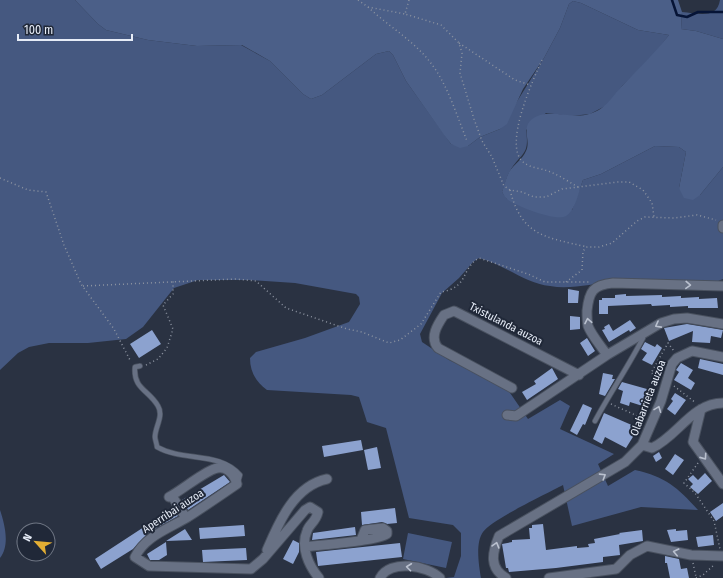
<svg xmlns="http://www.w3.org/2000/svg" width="723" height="578" viewBox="0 0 723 578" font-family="'Fira Sans Condensed',sans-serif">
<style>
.green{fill:#455880}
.forest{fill:#4b5f88}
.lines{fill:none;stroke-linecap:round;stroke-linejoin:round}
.stream{stroke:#061436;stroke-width:2.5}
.building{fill:#8ca2cf}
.lane-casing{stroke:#49515f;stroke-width:6}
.street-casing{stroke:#49515f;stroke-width:11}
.path{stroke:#8d94a1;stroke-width:1.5;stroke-dasharray:1 3;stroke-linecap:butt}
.lane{stroke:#687184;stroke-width:4.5}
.street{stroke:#687184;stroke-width:9}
.oneway{stroke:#bac1cf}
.labels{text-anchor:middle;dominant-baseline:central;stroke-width:4;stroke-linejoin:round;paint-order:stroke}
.street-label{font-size:11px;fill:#e6ecf7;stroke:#202838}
</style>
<rect width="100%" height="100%" fill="#2a3242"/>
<!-- green -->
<path class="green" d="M0,0h75l23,24 8,6 42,10 49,6 44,-1 29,16 33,33 8,5 11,-4 54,-41 13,-3 4,4 13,26 45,63 17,2 12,-9 20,-8 44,-71 16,-30 9,-24 4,-3 8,2 57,27 31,5 -17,22 -30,29 -13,18 -19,10 -19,2 -25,-3 -20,17c4,26 -5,22 -16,41 -4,6 -5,15 -8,21l5,7 65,11 11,-30 18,-6 54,-28 24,1 7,5 -7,36 21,7 23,-28v112l-12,5c-32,-1 -65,-3 -97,-2 -21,1 -43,8 -64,4 -26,-3 -46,-22 -71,-28l-6,4 -14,16 -17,15 -22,41 2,8 27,18 57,27 22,32 32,-19 10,6 -10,23 54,25 -16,10 10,22 27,-16c31,7 42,17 63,40l-57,-3 -69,19 -9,-41c-17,9 -72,35 -80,47 -8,11 -4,34 -2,46h-35l8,-1 7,-21v-23l-8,-8 -44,-7 -23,-90 -19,-6 -8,-25 -8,-2 -84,-5c-11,-8 -17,-18 -17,-32l6,-6 49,-14 44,-16 11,-18 -1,-7 -3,-3 -61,-11 -45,-3h-52l-24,8 -31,39 -17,12 -38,4h-39l-20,4 -11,6 -18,17z
M720,0h3v39l-27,-8 -15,-2 1,-17c15,1 35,8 38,-12z
M0,510c5,15 10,35 0,48z
M408,533l44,9 -6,26 -43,-9z"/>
<!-- forest -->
<path class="forest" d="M75,0h603l4,12 -1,17 15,2 27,8v128l-23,28 -7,5 -9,-2 -5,-10 7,-36 -7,-5 -24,-1 -54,28 -18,6c-4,10 -7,30 -17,36 -10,6 -49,-10 -58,-16 -3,-2 -4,-5 -6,-8 2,-6 4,-14 7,-20 5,-8 14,-13 17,-21 5,-10 -4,-21 4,-30 15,-15 41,-1 59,-7 18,-5 23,-18 34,-29 16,-17 32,-32 46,-50l-31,-5 -57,-27 -8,-2 -4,3 -9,24 -16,30 -21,31 -16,35 -7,5 -20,8 -12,9 -8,2 -9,-4 -7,-9 -38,-54 -13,-26 -4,-4 -13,3 -54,41 -11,4 -8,-5 -33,-33 -28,-16 -45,1 -49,-6 -42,-10 -8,-6z"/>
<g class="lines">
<!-- stream -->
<path class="stream" d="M672,0l5,15 10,2 11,-5h25"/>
</g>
<!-- building -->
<path class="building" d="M568,289l11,2 -1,12h-10z
M626,294v2l36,-1v2l19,-1v2l18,-1v2l18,-1 1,10h-30v-2l-18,1v-2l-18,1 -1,-2 -43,2v8h-9v-14h3v-2h13v-3z
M570,316l10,1v12l-10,1z
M630,320l6,8 -6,4 -1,-2 -20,12 -7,-12 3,-1 -1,-2 5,-3 4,7z
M687,324l36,6 -2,8 -10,-2 -1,7 -18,-1 1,-11 -24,10 -5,-13z
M152,330l9,14 -22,14 -9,-14z
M587,338l8,13 -7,5 -8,-13z
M645,342l10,5 2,-3 5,4 -10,17 -10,-5 5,-7 -6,-4z
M700,359l23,5v11l-25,-7z
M681,363l12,7 -5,8 7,5 -4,7 -17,-10 5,-8 -3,-2z
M552,368l6,11 -31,21 -5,-8 14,-8 -2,-3z
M603,373l10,2 -1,4h3l-10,17 -6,-2z
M622,382l32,9 -5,17 -19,-6 -1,4 -9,-3 3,-12 -5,-2z
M675,393l11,7 -11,15 -8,-6 6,-8 -2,-2z
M583,404l9,4 -7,17 -2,-1 -6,11 -7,-4z
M604,413l30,13 -2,4 4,2 -10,16 -21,-11 -3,7 -9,-5z
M361,440l2,10 -39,7 -2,-11z
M377,447l4,21 -13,2 -4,-20z
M659,452l3,6 -6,4 -3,-6z
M675,454l9,6 -11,15 -8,-6z
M705,473l7,8 -14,13 -8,-7 3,-3 -5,-5 5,-4 5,5z
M224,475l6,7 -42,28 -6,-10z
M723,503v13l-7,5 -6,-9z
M173,508l5,8 -30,17 -15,16 -32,20 -6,-10z
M395,508l2,15 -10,1 -5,-2 -20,3 -1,-13z
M543,524l3,26 31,-4v2l12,-1 -1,-3 7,-1 -1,-4 26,-5 -1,-1 23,-3 1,11 -24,4 1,10 -17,2v5l-47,6 -47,4 -1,-4h-2l-4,-24 10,-2v-2l18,-1 -1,-11h3v-3z
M244,525l1,11 -45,3 -1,-11z
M355,527l1,8 -44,5 1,-7z
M185,529l7,11 -26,1z
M676,529v2l11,-1 1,10 -17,2 -4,-12z
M713,535l1,10 -16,2 -2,-10z
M293,540l6,3v9l-6,12 -10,-5z
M166,542l1,13 -8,5h-9l-3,-6z
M400,543l2,14 -84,9 -2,-14z
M246,548l1,12 -44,2 -1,-12z
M665,556l14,3 2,10 6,-1 2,10h-19l-3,-15h-2z"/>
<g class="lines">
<defs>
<path id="lane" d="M140,366l-5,1c-2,22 14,23 23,39 6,10 -3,21 -3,31 0,3 2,7 2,10 27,15 62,4 83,28l-2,7
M595,421c15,-28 33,-54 48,-83l-1,-4"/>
<path id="street" d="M723,225v3
M607,355c-6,-9 -15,-19 -19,-29 -1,-5 -1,-11 -1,-15 2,-20 6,-26 26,-28l110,3
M512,388l-74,-40c-9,-11 0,-24 6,-33l10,-4 6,3 119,61
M701,409l-8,33 30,42
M507,415l9,1 91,-61 54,-32 13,-4 13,-1 36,6
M642,445l10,3c26,-12 40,-45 71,-45
M172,496l14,22
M169,497c13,-7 32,-23 45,-28 12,-5 20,5 23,15 -16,11 -32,22 -49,33 -18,11 -43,19 -53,40l14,9 102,3 12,-10 42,-49 5,-3 8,5c-2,10 -9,12 -11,19 -7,16 2,35 12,47
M305,547c15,-2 73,-6 82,-13v-3l-4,-3 -18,2 -4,10
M267,550c12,-28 27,-64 60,-71
M380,578c10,-19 47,-13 60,0
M506,578c-17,-10 -14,-25 -7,-42l126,-74 17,-17 19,-44 11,-37 5,-6 15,-7 31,6
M549,578l67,-9 14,-14 17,-9 44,9 32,1"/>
</defs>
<!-- lane casing -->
<use href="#lane" class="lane-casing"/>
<!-- street casing -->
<use href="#street" class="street-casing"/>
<!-- path -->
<path class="path" d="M358,0l10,7 37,7
M409,0l-4,14 36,11 18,18 3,10 -2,20 14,46 8,22 10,16 12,29 6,4 12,2 12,5h12l16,-8 56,-7h11l14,8 9,13 2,14
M368,7c20,19 45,33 62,55 17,21 27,54 37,79
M459,43l56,37 15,5
M542,60c-9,20 -39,85 -19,102 7,6 17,6 25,9 11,4 21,11 30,16
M0,178l28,12 18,2 18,53 17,39 33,45 17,33
M510,190c12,47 36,47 77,57
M566,282l16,-12 1,-19 4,-4h12l13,-4 25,-22 8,-4 29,1 23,-3 19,5
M83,286l153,-7 20,2 30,27 61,21 15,3 27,11 11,-3 21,-16 20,-32c29,-5 19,-23 38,-34l49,16 17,8h45
M146,365l12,-6 9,-11 6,-19 -10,-24 10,-11v-13
M660,377l-9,-4 17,-30 6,8
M674,386l22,17
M611,404l33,15
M698,463l-14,20 11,10 19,28 6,28
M693,563l3,14
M696,578l7,-3 12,-11"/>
<!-- lane -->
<use href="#lane" class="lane"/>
<!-- street -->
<use href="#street" class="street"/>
</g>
<!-- one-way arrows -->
<defs><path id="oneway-chevron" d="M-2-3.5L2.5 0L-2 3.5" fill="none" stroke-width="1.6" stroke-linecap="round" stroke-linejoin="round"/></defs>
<g class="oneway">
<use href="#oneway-chevron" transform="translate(688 285) rotate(2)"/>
<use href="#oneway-chevron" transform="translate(588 321) rotate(-101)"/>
<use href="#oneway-chevron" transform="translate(658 325) rotate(152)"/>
<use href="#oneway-chevron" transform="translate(658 409) rotate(-69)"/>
<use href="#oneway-chevron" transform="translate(704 457) rotate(55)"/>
<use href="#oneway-chevron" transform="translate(603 476) rotate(-32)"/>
<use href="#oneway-chevron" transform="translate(496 545) rotate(-74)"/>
<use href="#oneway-chevron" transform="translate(676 552) rotate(-167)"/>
<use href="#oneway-chevron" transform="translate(409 567) rotate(-173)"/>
</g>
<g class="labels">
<!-- street labels -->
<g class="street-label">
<text transform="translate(506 324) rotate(27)">Txistulanda auzoa</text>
<text transform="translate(648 398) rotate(-69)">Olabarrieta auzoa</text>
<text transform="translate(173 511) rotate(-33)">Aperribai auzoa</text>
</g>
</g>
<!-- north arrow -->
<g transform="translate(36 542) rotate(297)"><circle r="19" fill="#202838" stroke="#6f7684"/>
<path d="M0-3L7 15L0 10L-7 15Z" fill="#e3ae34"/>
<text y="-6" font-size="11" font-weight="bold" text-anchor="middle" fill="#e6ecf7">N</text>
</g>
<!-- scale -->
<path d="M18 34v6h114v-6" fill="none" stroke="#e6ecf7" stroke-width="2"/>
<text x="24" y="34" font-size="12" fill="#e6ecf7" stroke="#202838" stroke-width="3" paint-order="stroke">100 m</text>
</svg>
